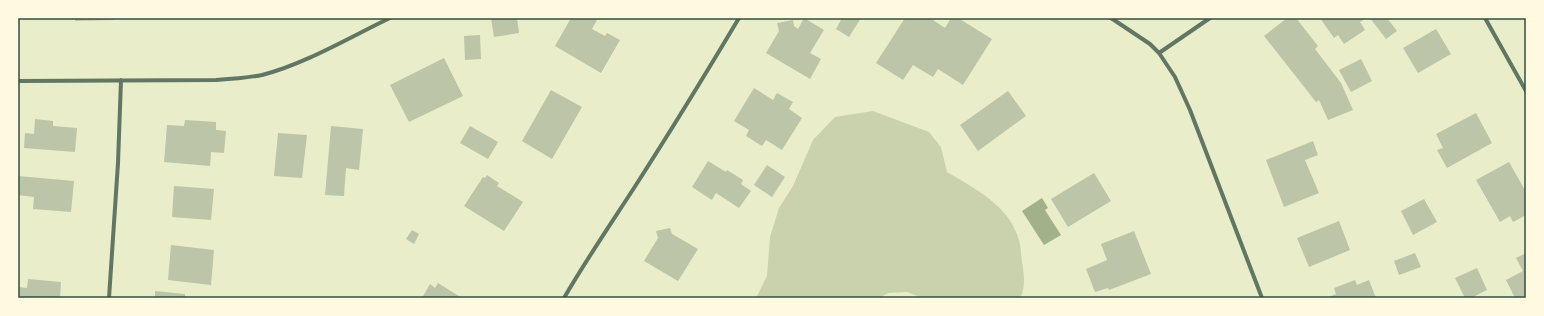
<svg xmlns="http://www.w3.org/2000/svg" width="1544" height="316" viewBox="0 0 1544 316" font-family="'Golos Text',sans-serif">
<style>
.green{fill:#cad2ad}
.water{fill:#a3b18a}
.building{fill:#bcc5a7}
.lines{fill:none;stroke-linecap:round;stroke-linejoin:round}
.minor{stroke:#617663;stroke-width:4}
.neatline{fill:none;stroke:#344e41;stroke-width:1.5}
</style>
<rect width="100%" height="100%" fill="#e9edc9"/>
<!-- green -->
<path class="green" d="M873,111l56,21 12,15 6,25c27,16 61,33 71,65 3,8 3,17 4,25 2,12 4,25 -2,36h-97l-16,-6 -19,1 -9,5h-123l11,-22 3,-39 9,-29 14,-22 20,-46 22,-23z"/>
<!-- water -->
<path class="water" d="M1042,198l6,10 -3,2 16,25 -17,10 -22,-34z"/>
<!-- building -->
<path class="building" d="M75,18h40v2l-40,1z
M491,18h26l2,15 -25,4z
M571,18h23l3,2 -5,9 13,7 2,-3 13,7 -19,33 -46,-27z
M804,18l20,12 -14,23 11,6 -11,20 -44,-26 13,-22 -2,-8 16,-3 1,6 4,3z
M842,18h19l-12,19 -13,-8z
M905,18h25l15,10 6,-10h7l34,21 -29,46 -25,-16 -5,8 -20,-12 -10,15 -27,-17z
M1287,18h9l22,28 -3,3 26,34 12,27 -25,10 -9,-20 -3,2 -52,-66z
M1320,18h46l-6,4 5,8 -21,14 -6,-9 -4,3z
M1370,18h17l10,13 -11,8z
M1436,29l15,25 -33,19 -15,-25z
M480,35l1,24 -16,1 -1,-24z
M444,58l19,38 -54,26 -19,-37z
M1361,59l11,22 -21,11 -12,-22z
M754,88l19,12 4,-7 16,9 -4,7 13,9 -20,32 -16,-10 -4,6 -16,-10 3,-6 -15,-9z
M551,90l31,17 -30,52 -30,-18z
M1008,91l18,25 -48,35 -18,-26z
M1476,113l16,30 -45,25 -10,-18 6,-2 -7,-14z
M35,119l18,2v5l24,2 -2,24 -51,-4 1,-15 9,1z
M185,120l31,2v8l10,1 -2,22 -13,-1 -1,14 -46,-4 3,-37 17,1z
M331,126l32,3 -4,41 -13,-2 -2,28 -19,-1z
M470,126l28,16 -10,17 -28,-16z
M278,133l29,2 -5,43 -28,-2z
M1313,141l5,14 -13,5 14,33 -35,14 -18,-47z
M708,161l18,11 1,-2 16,10 -2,4 10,7 -12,17 -23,-15 -4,7 -20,-13z
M1509,162l17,30v23l-13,7 -3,-6 -10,6 -24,-42z
M767,165l18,12 -13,20 -18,-12z
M1094,173l17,28 -43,26 -17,-28z
M487,175l12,8 -2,3 26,16 -19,29 -40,-25 19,-29 2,1z
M18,176l56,5 -3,31 -38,-3 1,-12 -16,-2z
M174,186l40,3 -3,31 -39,-3z
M1424,199l13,23 -24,13 -12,-24z
M1339,221l11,29 -41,17 -12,-29z
M670,228l2,6 26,15 -20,32 -34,-20 14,-23 -2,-7z
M412,230l7,4 -5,10 -8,-5z
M1134,231l17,43 -42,16 -1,-2 -13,4 -9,-23 21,-9 -6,-16z
M171,245l43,5 -3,35 -43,-5z
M1415,253l6,14 -22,8 -5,-14z
M1526,253v42l-5,3h-6l-9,-18 17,-9 -7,-13z
M1477,268l10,22 -16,8h-6l-10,-20z
M28,279l33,3 -1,16h-42v-11l9,1z
M1355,280l2,5 12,-5 7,18h-50l10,-4 -2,-6z
M438,283l24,15h-40l8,-14 5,4z
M155,291l30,3v4h-30z"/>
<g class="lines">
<!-- minor -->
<path class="minor" d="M1111,18l39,26 9,9 16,24 15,33 72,188
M1485,18l41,73
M1159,53l51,-35
M18,81l198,-1c16,-1 31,-2 46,-5 43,-11 88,-38 128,-57
M109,298l9,-135 3,-83
M564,298c22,-38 46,-73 70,-110 36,-56 71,-113 105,-170"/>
</g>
<!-- border -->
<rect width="1544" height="316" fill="none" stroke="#fefae0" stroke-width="38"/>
<rect x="19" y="19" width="1506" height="278" class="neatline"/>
</svg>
